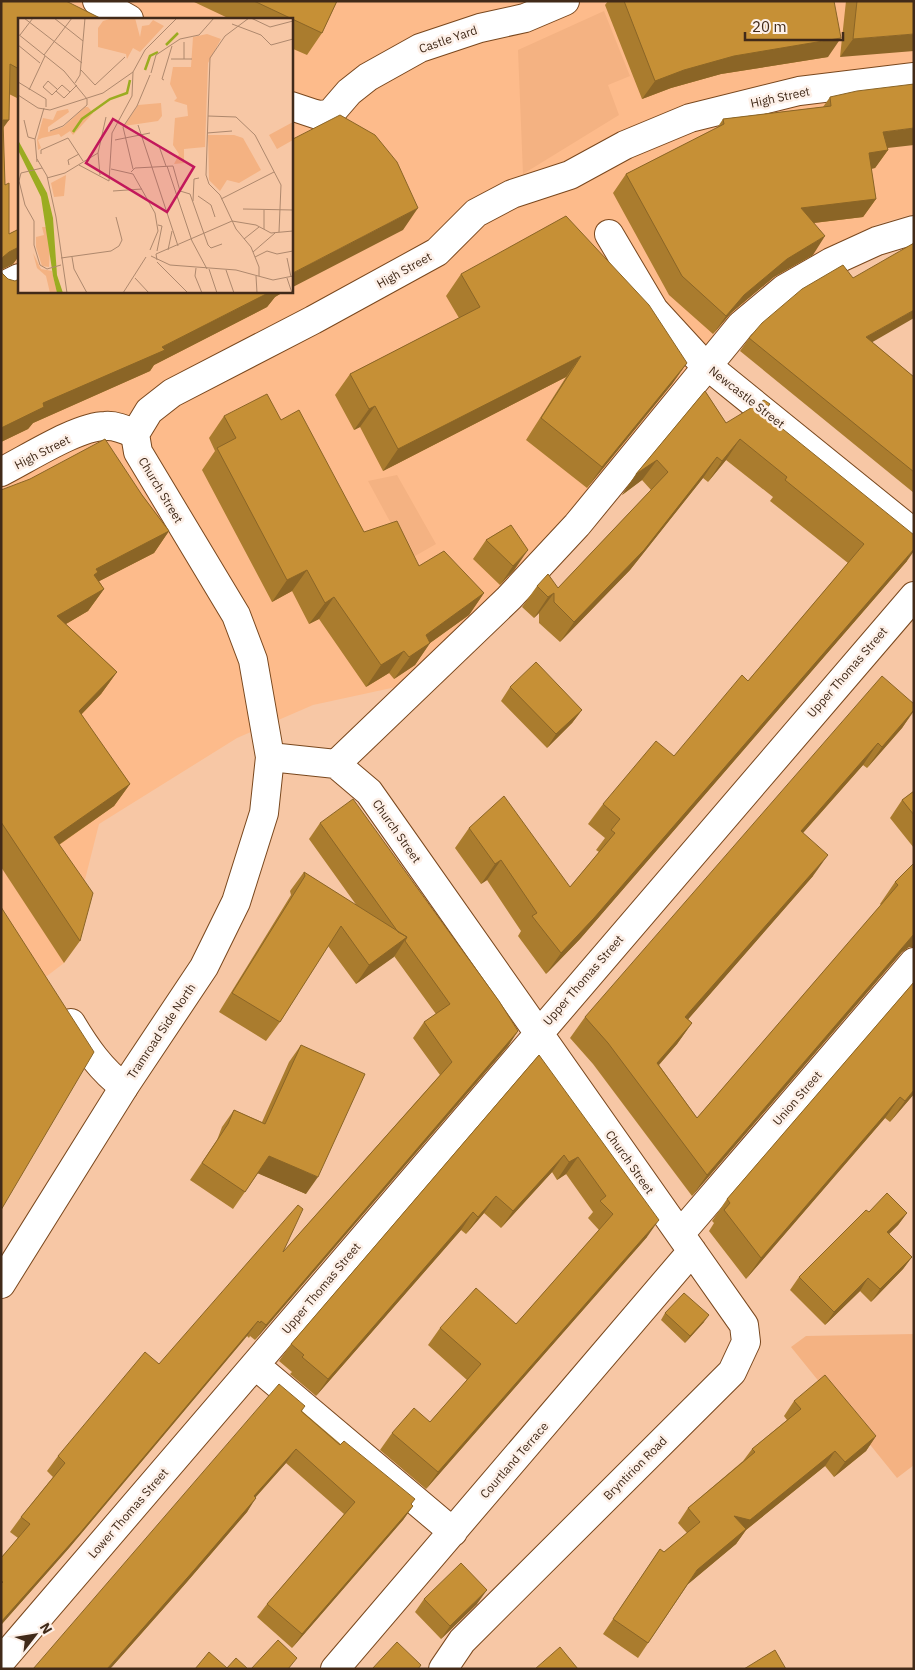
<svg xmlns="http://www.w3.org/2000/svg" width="915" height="1670" viewBox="0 0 915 1670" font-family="'IBM Plex Sans',sans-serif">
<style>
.built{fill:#fdbb8b;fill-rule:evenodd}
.green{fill:#f4b282}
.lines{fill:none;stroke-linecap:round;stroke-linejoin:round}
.minor-casing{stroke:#79471d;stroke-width:30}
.tertiary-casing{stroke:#79471d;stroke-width:30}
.minor{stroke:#fff;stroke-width:28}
.tertiary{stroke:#fff;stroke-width:28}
.wall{fill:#aa7c2e}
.shaded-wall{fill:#8b6526}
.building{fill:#c69036;stroke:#8b6526}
.labels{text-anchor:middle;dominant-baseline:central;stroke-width:5;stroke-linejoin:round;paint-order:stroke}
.street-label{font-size:12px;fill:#412a19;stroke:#fdf0e8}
.inset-river{fill:none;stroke:#9bac21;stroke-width:2.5}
.inset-road{fill:none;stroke:#ae886d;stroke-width:1}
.view{fill:#c2185b;fill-opacity:0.15;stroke:#c2185b;stroke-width:2.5}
.inset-edge{fill:none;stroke:#412a19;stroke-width:2.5}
</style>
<rect width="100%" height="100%" fill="#f7c7a5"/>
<!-- built -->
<path class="built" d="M1,1h913v213l-36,10 -59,28 -67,42 -8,12 -30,29 -165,203 -65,69 -88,80 -83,18 -76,33 -138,86 -35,139 -38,29 -25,214zM19,19h272v272h-272z"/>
<!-- green -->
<path class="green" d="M604,11l26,65 -22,9 11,30 -96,59 -5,-124z
M397,475l39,69 -21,12 -8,-3 -39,-72z
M914,1334v131l-17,13 -106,-131 15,-11z"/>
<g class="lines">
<defs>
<path id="minor" d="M97,1l32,18
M291,106l27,9 12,-1 19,-22 19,-15 52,-29 60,-20 45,-10 40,-17
M609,234l45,76 45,49 215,174
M1,287l18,-9
M1,472c26,-13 77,-46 104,-46 11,-1 21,4 30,8
M270,757l66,7 33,28 375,533 2,17 -14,30 -270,269 -19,28
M336,764l173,-166 68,-73 164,-200 43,-36 47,-27 46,-21 37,-11
M71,1023c15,25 30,47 53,64
M680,1234l234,-272
M255,1365l198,167
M1,1661l913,-1065
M335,1669l357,-418"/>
<path id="tertiary" d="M1,1284l123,-197 80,-120 32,-65 28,-89 6,-56 -17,-97 -17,-45 -98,-163 -3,-18 14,-23 23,-18 141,-73 124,-68 39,-39 36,-19 58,-19 55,-30 65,-27 109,-27 115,-14"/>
</defs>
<!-- minor casing -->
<use href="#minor" class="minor-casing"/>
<!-- tertiary casing -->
<use href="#tertiary" class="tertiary-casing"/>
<!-- minor -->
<use href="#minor" class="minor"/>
<!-- tertiary -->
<use href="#tertiary" class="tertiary"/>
</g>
<!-- wall -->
<path class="wall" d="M1,1l18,18v80l-10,-5 -6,35 2,56 4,49 10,-5v27l-6,8 -11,5v4l17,18h266l-10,6 -8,10 -113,58 -4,6 -117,52 -5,6 -27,13z
M192,1h145l-15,32 -15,22 -16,-7v-29h-61z
M608,1h226l-6,56 -107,17 -50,14 -29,11 -37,-94z
M846,1h68l-74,56z
M830,97l58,51v2l-13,18 -4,1 5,30 -13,18 -49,6 -1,32 -39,22 -43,36 -18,21 -44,-39 -56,-102 13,-19 91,-46 6,-9 100,-12z
M461,274l226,89 -15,21 -85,104 -61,-48 40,-63 -183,94 -23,-44 -6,3 -19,-35 15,-21 109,-56 -13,-22z
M749,338l123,4 42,35v116l-174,-142z
M705,391l21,32 44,-19 -7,9 144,148 -327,378 -34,35 -28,-38 3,-5 -34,-51 -6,4 -26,-36 14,-20 101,59 29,-35 -3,-2 9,-12 -17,-14 15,-20 71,-48 74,-75 100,-118 -78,-62 3,-4 -47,-37 -18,22 -5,-4 -73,92 -70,72 -21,-19v-10l-5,5 -12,-11 15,-21 21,2 93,-98 -9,-10 -20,15 14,-21z
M224,416l57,4 83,112 55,34 65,27 -15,22 -39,28 -15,22 -21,14 -5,-6 -23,14 -47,-68 -10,5 -17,-33 -20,11 -70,-132 13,-19 -6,-13z
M1,490l141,5 27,36 -15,22 -55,28 5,8 -16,22 -22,13 51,48 -16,22 -20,21 49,69 -16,22 -55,39 21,96 -16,22 -63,-96z
M511,525l4,44 -15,16 -27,-26 13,-19z
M510,687l72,23 -10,13 -25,25 -46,-47z
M914,704v7l-12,17 -35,40 -4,-3 -60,68 10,43 -125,143 4,4 -15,21 -18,21 38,53 184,-213 -1,-1 15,-22 19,-19v84h-5l-7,5 -210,244 -99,-132 -23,-26 15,-21z
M914,791v57l-24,-30 12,-18z
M320,823l198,208 -10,15 -253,294 -5,-4 -1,2 -2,-2 -178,212 -68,77v-67l17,-20 -8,-6 11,-15 32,-40 -6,-6 11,-15 225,-204 157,-177 -27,-37 11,-16 12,-8 -42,-58 -38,28 -28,-38 -48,76 -14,19 -47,-29 72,-117 -1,-4 14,-19 53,34 -48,-67z
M914,982v112l-24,28 -5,-4 -139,161 -37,-48 5,-8 -2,-2 15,-22z
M301,1045l5,149 -48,-21 -25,36 -43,-29 27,-40 5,-13 12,-17 28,12 27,-60z
M539,1055l108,182 -221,252 -46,-39 12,-17 38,-11 37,-42 -39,-35 12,-17 76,-4 83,-94 -11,-12 5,-6 -27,-38 -9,6 -5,-8 -51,56 -17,-15 -18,21 -5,-4 -145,166 -26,-22 2,-2 -13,-11 12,-17z
M869,1212l38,1 -9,12 -9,9 23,23 -9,12 -32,33 -11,-11 -35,34 -35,-35 9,-13z
M665,1313l39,9 -19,21 -24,-23z
M794,1401l82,35 -10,15 -32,26 -9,-11 -79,64 -10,14 -48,40 -50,74 -35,-24 57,-85 4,3 23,-19 -9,-10 10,-15 55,-47 9,-12 35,-29 -3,-4z
M305,1406l-3,5 111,95 -10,14 -111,128 -35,-31 10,-13 77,-90 -58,-51 -31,35 -8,14 -61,71 -76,86z
M424,1599l53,5 -36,35 -26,-27z"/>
<!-- shaded-wall -->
<path class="shaded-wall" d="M914,34v17l-74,6 13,-18z
M841,38l-13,19 -107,17 -50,14 -29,11 13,-18 29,-11 50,-14z
M3,120h6l-8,11z
M914,128v17l-44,5 13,-18z
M888,150l-13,18 -19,3 13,-18z
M876,199l-13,18 -75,9 13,-18z
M418,208l-15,22 -112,58v-14z
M825,236l-12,19 -39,22 -43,36 -18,21 13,-18 18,-21 43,-36z
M19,247v9l-6,8 -12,6v-10l2,-3 6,-5z
M272,291h13l-10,6 -8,10 -113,58 -4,6 -117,52 -5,6 -27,13v-14l42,-25 119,-56z
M914,310v8l-57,33 9,-14z
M581,356l-15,21 -183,94 15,-22z
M687,363l-15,21 -85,104 15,-21z
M375,406l-15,21 -6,3 15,-21z
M740,439l-14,21 -18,22 14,-21z
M717,457l-14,21 -73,92 -70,72 14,-20z
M657,460l-15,20 -20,15 14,-21z
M169,531l-15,22 -66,34 8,-18z
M914,549v2l-7,10 -327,378 -34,35 15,-21z
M528,550l-13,19 -15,16 13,-19z
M307,570l-15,21 -20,11 15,-22z
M104,589l-16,22 -46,27 15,-22z
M484,593l-15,22 -39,28 -15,22 -21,14 32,-44z
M554,593l-15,20 -5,5 14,-21z
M334,597l-15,22 -10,5 16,-21z
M404,651l-15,22 -23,14 15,-22z
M117,672l-16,22 -38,39 16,-22z
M582,710l-10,13 -25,25 9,-14z
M914,710l-12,18 -35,40 15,-21z
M878,743l-15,22 -77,87 15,-21z
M130,784l-16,22 -76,53 16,-22z
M828,855l-15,21 -142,163 14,-22z
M501,860l-14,20 -6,4 14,-20z
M914,934v13h-5l-7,5 -210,244 15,-21z
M407,937l-13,20 -38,27 13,-19z
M692,1023l-15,21 -35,40 15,-21z
M518,1031l-10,15 -253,294 11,-15z
M914,1090v4l-24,28 15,-21z
M900,1097l-15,21 -139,161 15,-21z
M564,1155l-12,17 -51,56 12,-17z
M269,1156l49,21 -12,17 -49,-21z
M578,1157l-12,17 -9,6 12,-18z
M496,1196l-12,17 -18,21 12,-17z
M473,1212l-12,18 -145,166 12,-17z
M907,1213l-9,12 -20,20 9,-13z
M659,1220l-12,17 -221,252 12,-17z
M912,1257l-9,12 -32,33 9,-13z
M868,1278l-8,13 -35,34 9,-13z
M709,1315l-5,7 -19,21 5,-7z
M258,1321l-11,15 -178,212 -68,77v-3z
M876,1436l-10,15 -32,26 11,-15z
M296,1449l-10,14 -42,47 10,-14z
M835,1451l-10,15 -79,64 -10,14 -49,41 47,-69z
M256,1498l-9,14 -61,71 -76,86h-3z
M413,1506l-10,14 -111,128 10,-14z
M487,1590l-10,14 -36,35 9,-13z"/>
<!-- building -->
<path class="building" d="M1,1h65l36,18h-83v50l-9,-5 -1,56h-6l2,65 4,-2v51l10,-5v18l-10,5 -6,5 -2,5z
M254,1h83l-15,32z
M624,1h210l7,37 -107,18 -50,14 -29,11z
M857,1h57v33l-61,5z
M914,84v44l-31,4 5,18 -19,3 7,46 -75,9 24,28 -38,23 -43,36 -18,21 -44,-40 -56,-102 98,-50 -1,-5 108,-13 -1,-9 27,-6z
M340,115l35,20 22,27 21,46 -127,66v-134z
M566,216l83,89 38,58 -85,104 -61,-49 40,-62 -183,93 -23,-43 -6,3 -19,-35 130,-67 -19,-33z
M914,243v67l-48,27 48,40v95l-165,-134 13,-15 40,-34 41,-24 10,13z
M1,267l1,6 6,6 7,2 4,-2v12h253l-110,56 3,3 -122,53 1,4 -43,21z
M705,391l21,32 38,-23 6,4 -7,9 151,122v14l-320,369 -33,35 -29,-37 5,-3 -36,-53 -6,4 -26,-36 35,-32 66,91 45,-54 -4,-3 9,-11 -17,-15 53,-63 18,15 68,-81 6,6 116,-137 -79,-64 2,-3 -47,-38 -18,22 -5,-4 -73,93 -70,72 -20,-20v-9l-6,4 -11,-11 11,-12 10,14 110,-116 -11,-12 -21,14z
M267,394l14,26 18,-10 65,122 33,-11 22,45 25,-15 40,42 -58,42 4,8 -21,14 -5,-6 -23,14 -47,-68 -9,6 -18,-33 -20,10 -70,-132 19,-10 -12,-22z
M105,439l37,56 27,36 -73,38 2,3 -4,3 10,14 -47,27 60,56 -38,39 51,73 -76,53 39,56 -13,48 -79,-119v-332l29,-11z
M511,525l17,25 -15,16 -27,-26z
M536,662l46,48 -26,24 -46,-47z
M882,676l32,28v6l-32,37 -4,-4 -77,88 27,24 -143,162 7,6 -35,40 40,55 201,-233 -3,-3 19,-19v71l-207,241 -99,-132 -23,-26z
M914,791v24l-12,-15z
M353,799l146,202 19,30 -252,294 -5,-4 -1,2 -2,-2 -178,212 -79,89v-38l2,-2 -2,-1v-23l29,-34 -9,-7 44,-54 -7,-7 87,-104 14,12 139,-159 5,4 -20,43 169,-190 -28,-40 26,-18 -45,-63 2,-4 -9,-5 -78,-109z
M304,872l103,65 -38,28 -28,-39 -61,96 -48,-29 73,-117z
M1,907l93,145 -93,158z
M914,982v108l-9,11 -5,-4 -139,161 -37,-48 6,-7 -3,-4z
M301,1045l64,29 -47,103 -49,-21 -24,36 -43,-29 26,-39 6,-14 31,14z
M539,1055l120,165 -221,252 -46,-39 22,-25 16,14 51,-58 -41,-36 36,-40 40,36 97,-110 -13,-13 6,-5 -28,-39 -9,5 -5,-7 -51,56 -17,-15 -18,21 -5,-5 -145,167 -26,-22 2,-2 -13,-11z
M887,1193l20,20 -20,19 25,25 -32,32 -12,-11 -34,34 -35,-35 67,-67 3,2z
M684,1293l25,22 -19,21 -25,-23z
M825,1375l51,61 -31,26 -10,-11 -85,69 -16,-4 12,13 -49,41 -49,73 -35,-24 47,-70 4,3 36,-30 -12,-14 67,-56 -3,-3 49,-40 -7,-8z
M279,1384l26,22 -4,5 39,34 4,-4 71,58 -4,5 2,2 -111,128 -35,-30 88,-102 -59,-53 -42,47 2,2 -61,71 -88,100h-74z
M461,1563l26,27 -37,36 -26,-27z
M278,1640l19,18 -9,11h-37z
M397,1642l24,23 -3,4h-46z
M560,1647l18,22h-43z
M775,1650l11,19h-42z
M209,1652l18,16 9,-10 12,11h-53z"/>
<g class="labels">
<!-- street labels -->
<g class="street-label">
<text transform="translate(448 39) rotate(-19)">Castle Yard</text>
<text transform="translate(780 97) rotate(-12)">High Street</text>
<text transform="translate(404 270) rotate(-29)">High Street</text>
<text transform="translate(747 397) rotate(38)">Newcastle Street</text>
<text transform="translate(42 452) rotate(-27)">High Street</text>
<text transform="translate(161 490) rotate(59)">Church Street</text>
<text transform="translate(847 672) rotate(-49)">Upper Thomas Street</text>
<text transform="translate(397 831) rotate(55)">Church Street</text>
<text transform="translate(583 980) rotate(-49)">Upper Thomas Street</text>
<text transform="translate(161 1031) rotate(-56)">Tramroad Side North</text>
<text transform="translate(797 1098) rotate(-49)">Union Street</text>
<text transform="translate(630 1162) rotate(55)">Church Street</text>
<text transform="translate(321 1288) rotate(-50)">Upper Thomas Street</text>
<text transform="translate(514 1460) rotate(-49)">Courtland Terrace</text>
<text transform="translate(635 1468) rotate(-45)">Bryntirion Road</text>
<text transform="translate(128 1513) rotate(-49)">Lower Thomas Street</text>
</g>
</g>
<!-- overview -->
<g transform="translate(18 18)">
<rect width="275" height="275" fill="#f7c7a5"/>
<path d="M95,0h22l5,19 2,-11 7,-1 4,-5 11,6 -24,26 -7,-4 -6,11 -1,-5 -28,-7v-19l5,-7zM189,16l14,5 -13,24 -3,84 -21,2v14l-10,1 5,-10 -6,-9 2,-27 13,-2 -1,-11 -13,-4 3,-3 -7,-14 3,-17h18l2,-30zM143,85l1,13 -4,5 -34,5 14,-21zM67,89h3l5,6 -20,22 -3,-4 -9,6 -2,-3 -17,4 -4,2 3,8 -3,2 -1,-10 6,-22 10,2 4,-9 11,-2 1,3 -21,15v5l15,-5zM275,104v18l-16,9 -8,-14zM190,117h26l9,3 18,32 -22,13 -12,-3 -7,11 -11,-11zM48,157l-2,21 -10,1 -3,-14zM24,209h5l3,16 -1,24 -7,-1 -6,-19v-10l8,-2zM15,235l8,16 11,2 5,22h-7l-4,-17 -9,-8z" fill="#f4b282"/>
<path d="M0,122l29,53 6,25 4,57 6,18h-6l-4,-17 -12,-79 -23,-47z" fill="#9bac21"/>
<path class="inset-river" d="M148,27l12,-12M127,52l5,-14 8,-4M55,114l9,-13 28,-20 17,-6 3,-13"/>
<path class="inset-road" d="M6,0l58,45M36,0l29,23M231,0l-24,18 -15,22 -4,117 3,9 11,11 16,34 15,18 8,20v9M233,0l19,9 23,-6M214,6l29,11 10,10 22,-6M0,16l46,37 23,28v6l-24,21 -13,5M2,17l13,-17M0,27l22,18M26,37l28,-37M153,41h21M166,41v-17M63,52l14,15 30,-28M133,55l5,-18 24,-16 19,-4 15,-17M146,62l-2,-1 10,-33M0,64l28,17v8M57,65l5,-8 5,-57M39,71l-9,-8 -5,6 9,8 10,-10 8,7M11,72l16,-34M38,73l8,7 13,-13M0,77l20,13 12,2 53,-17 30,-21 12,-22 32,-32M190,98l28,1 19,18 26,50 -2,47M6,102l4,17 7,2M120,107l40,121M189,115l25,-2M97,122l35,-7M141,128l7,20M80,135l8,-36M80,135l2,22M23,136v-4l27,-12 15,23M19,141l10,17 9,41 11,76M19,144l-2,-23 9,-31M51,147l-1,-5 11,-6M61,147l30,16 3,-48 20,-37 1,-24M149,148l25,75 15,28M24,150l-21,5 -2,8 6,24 9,16v24l6,20 7,4 14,-4M93,151l22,5 22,39 3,18 -8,19M115,151l-10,-42 14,-21 13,-31M113,154l4,-4 38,-2 7,25 10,3 18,51 3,3 11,-4M29,160l18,-5 33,-20M95,173l29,-2M180,178l13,9 4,12M203,181l53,-27M175,183l1,-22 5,-1M225,191l50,1M246,211v-19M226,221l15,-12M150,232l4,-19M139,233l5,-25 -4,-1M235,234l22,-19M133,238l19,9 66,5 37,10 20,-4M54,239l2,12 13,24M237,239l12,-6 10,3 16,-3M43,240l50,-7 8,-5 3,-6 -6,-23M269,240l4,19M139,242l-1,-6 76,-33 24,4 15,8 22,-2M139,244l31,31M178,250l-1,8 7,17M191,251l8,24M208,252l8,23M238,258l1,17M117,260l14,15M269,260l5,15M105,275l23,-36"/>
<path class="view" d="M95,101l81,48 -27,45 -81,-49z"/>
<rect width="275" height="275" class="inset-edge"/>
</g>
<!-- border -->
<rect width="915" height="1670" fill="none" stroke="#412a19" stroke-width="5"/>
<!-- north arrow -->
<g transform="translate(35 1635) rotate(59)" stroke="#fdf0e8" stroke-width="4" paint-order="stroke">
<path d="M0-4L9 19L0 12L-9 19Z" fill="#412a19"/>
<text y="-8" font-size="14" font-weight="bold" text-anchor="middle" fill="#412a19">N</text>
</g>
<!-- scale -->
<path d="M745 32v8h98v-8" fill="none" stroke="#412a19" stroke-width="2.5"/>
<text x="752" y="32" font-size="15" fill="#412a19" stroke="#fdf0e8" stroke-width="4" paint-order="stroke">20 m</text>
</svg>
